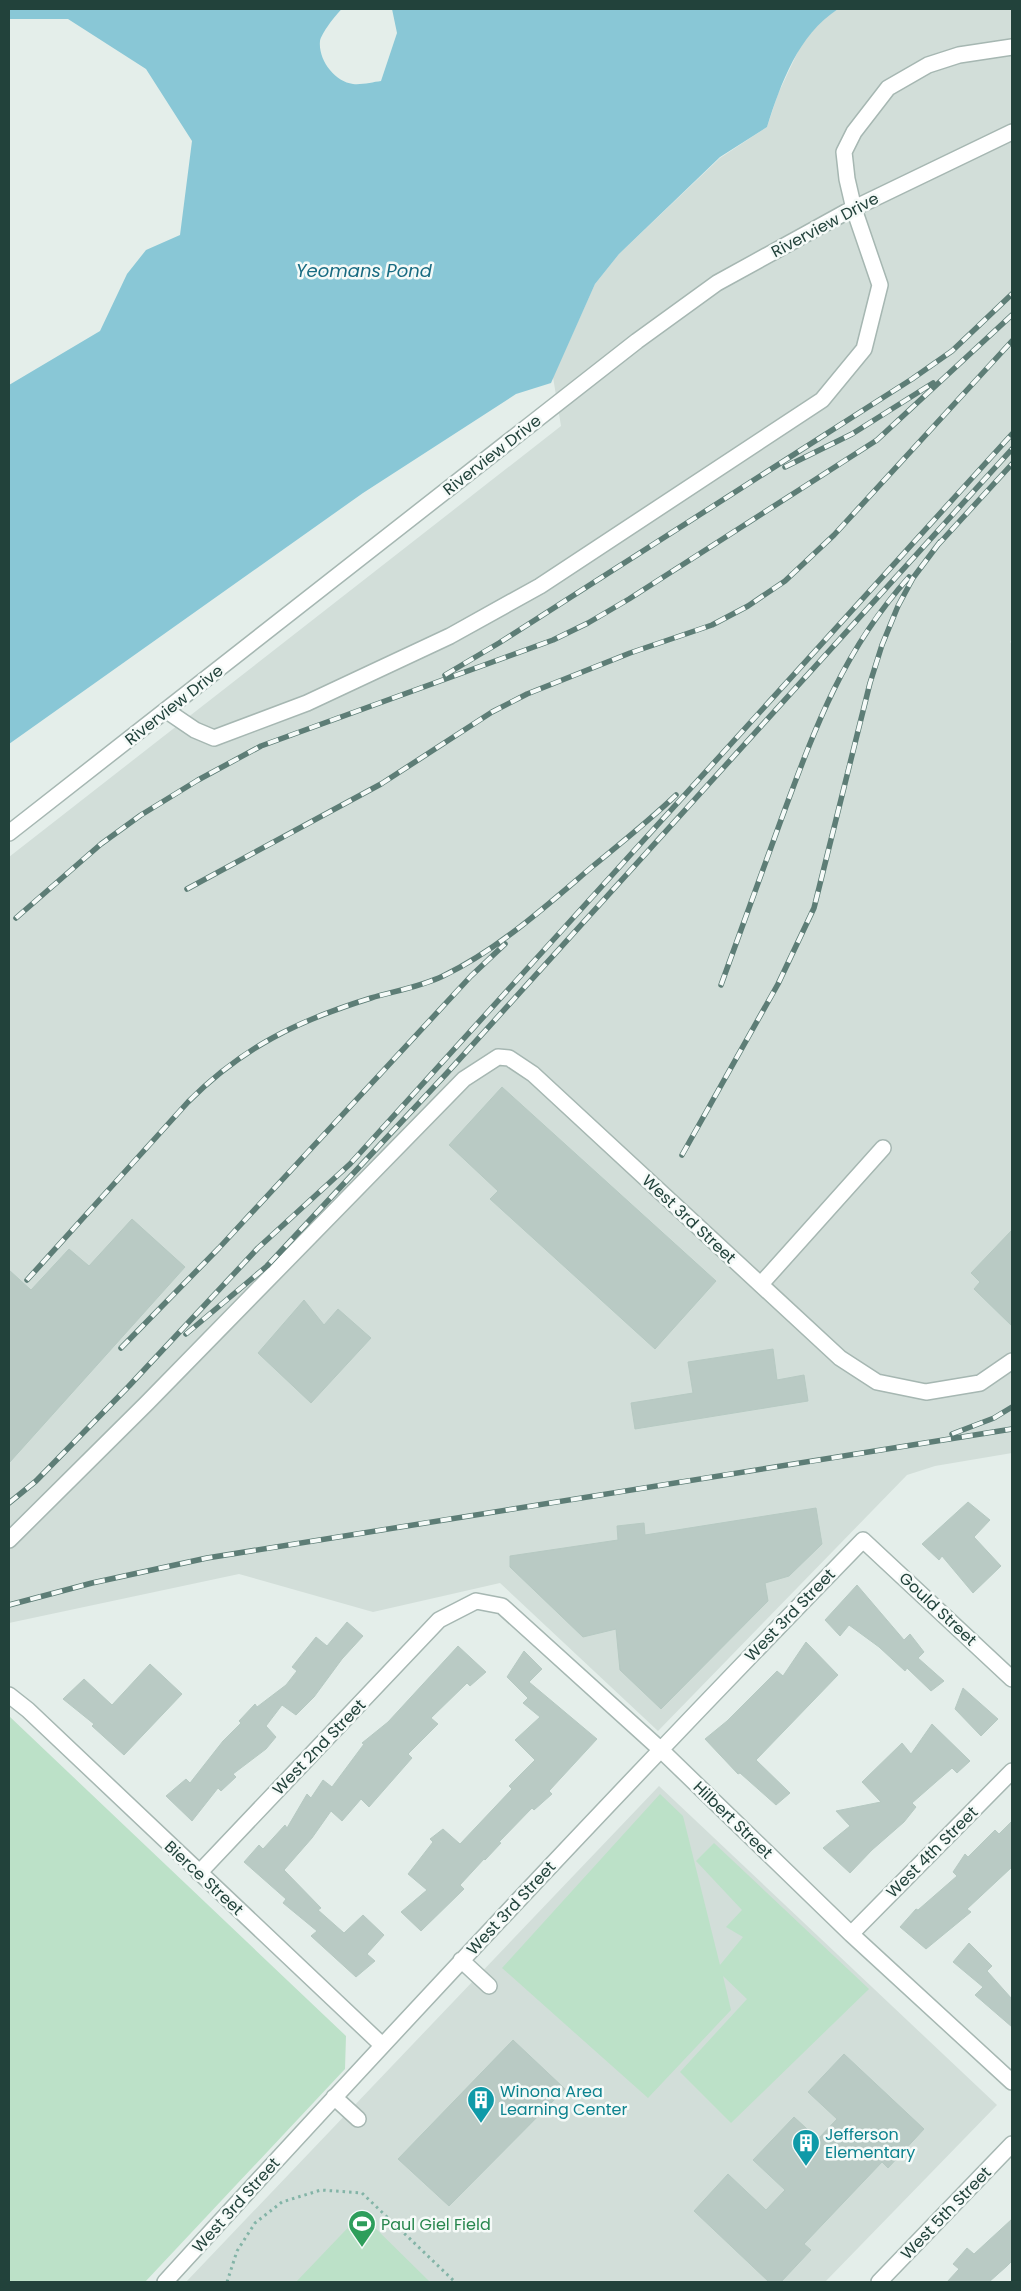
<svg xmlns="http://www.w3.org/2000/svg" width="1021" height="2291" viewBox="0 0 1021 2291" font-family="Poppins,sans-serif">
<style>
.built{fill:#d2ded9}
.green{fill:#bce1c8}
.water{fill:#89c7d6}
.building{fill:#b9cac4;stroke:#b6c9c2}
.lines{fill:none;stroke-linecap:round;stroke-linejoin:round}
.minor-casing{stroke:#a6b7b2;stroke-width:18}
.path{stroke:#83b4a7;stroke-width:3;stroke-dasharray:2.5 4;stroke-linecap:butt}
.minor{stroke:#fff;stroke-width:15}
.rail-casing{stroke:#5d7d76;stroke-width:5.5}
.rail{stroke:#f5faf8;stroke-width:4;stroke-dasharray:11;stroke-linecap:butt}
.labels{text-anchor:middle;dominant-baseline:central;stroke-width:5;stroke-linejoin:round;paint-order:stroke}
.street-label{font-size:16px;fill:#22423b;stroke:#f5faf8}
.culture-label{font-size:16px;fill:#0d838f;stroke:#f5faf8;text-anchor:start}
.leisure-label{font-size:16px;fill:#27864d;stroke:#f5faf8;text-anchor:start}
.water-label{font-size:18px;font-style:italic;fill:#186b82;stroke:#f5faf8}
</style>
<rect width="100%" height="100%" fill="#e4eeea"/>
<!-- built -->
<path class="built" d="M838,9h174v629l-2,4 2,2v809l-77,13 -28,9 -249,256 -158,-148 -127,29 -134,-38 -230,49v-766l552,-431 -8,-49 42,-93 24,-30 101,-96 47,-31 11,-33 24,-51 22,-25z
M659,1786l338,319 -172,177h-639z"/>
<!-- green -->
<path class="green" d="M9,1716l337,320 -1,33 -200,213h-136z
M660,1794l23,22 37,149 23,-28 -17,-10 16,-17 -46,-49 18,-18 155,146 -138,134 -51,-51 67,-73 -24,-23 8,34 -83,88 -146,-130z
M361,2214l69,68h-134z"/>
<!-- water -->
<path class="water" d="M9,9h333c-6,5 -21,25 -22,32 -2,19 15,41 33,43 9,1 20,-2 28,-3l16,-48 -5,-24h446c-40,26 -57,74 -71,118l-47,30 -101,97 -24,30 -44,99 -35,11 -153,99 -354,251v-359l91,-54 27,-57 19,-24 34,-15 12,-94 -46,-72 -78,-50h-59z"/>
<!-- building -->
<path class="building" d="M502,1087l214,194 -61,68 -165,-150 8,-8 -49,-46z
M132,1219l53,48 -176,196v-193l22,20 38,-41 20,17z
M1012,1230v96l-38,-37 6,-7 -9,-9z
M304,1300l20,25 14,-16 33,29 -60,65 -53,-50z
M773,1349l4,31 27,-5 4,26 -173,28 -4,-26 62,-10 -5,-31z
M968,1502l22,18 -16,17 27,29 -28,27 -31,-37 -3,4 -17,-16z
M816,1508l6,36 -33,32 -24,7 3,18 -107,108 -41,-39 -4,-41 -33,8 -73,-70v-11l108,-16 -1,-14 27,-3 1,12z
M857,1585l47,55 6,-6 14,18 -6,6 26,23 -13,10 -24,-23 -2,3 -26,-24 -30,-22 -9,11 -15,-16z
M347,1622l16,14 -21,23 -28,38 -18,18 -14,-10 -16,21 10,11 -10,12 -33,25 3,3 -15,14 -3,-3 -26,33 -26,-25 20,-17 4,4 33,-42 18,-18 -2,-2 16,-17 2,3 29,-22 11,-14 -5,-4 24,-30 11,9z
M806,1642l32,33 -82,85 34,33 -14,12 -36,-32 -2,1 -33,-35 22,-18 50,-50 6,5z
M458,1646l28,26 -16,14 -3,-3 -36,35 7,6 -30,30 4,4 -43,49 -8,-8 -19,22 -11,-10 -19,27 -28,32 37,38 -3,2 26,23 19,-18 21,20 -17,19 8,7 -19,16 -45,-41 6,-5 -34,-28 3,-4 -42,-37 15,-17 4,4 22,-24 2,3 20,-34 4,4 12,-18 9,7 32,-43 -2,-1 26,-21z
M524,1651l18,18 -13,13 68,57 -48,52 3,3 -18,16 -2,-2 -33,34 2,1 -16,17 -1,-1 -24,26 4,4 -43,42 -20,-19 26,-22 -19,-16 25,-32 -3,-3 13,-10 17,15 52,-55 -3,-3 26,-26 -20,-20 25,-23 -17,-14 5,-5 -21,-21z
M150,1664l32,30 -58,61 -32,-29 2,-2 -31,-25 21,-20 28,26z
M963,1688l35,31 -17,17 -26,-27z
M932,1724l38,37 -13,12 -5,-5 -40,35 4,4 -12,15 -32,28 -22,23 -27,-25 27,-22 -14,-15 45,-9 -19,-20 40,-39 9,11z
M1012,1821v46l-45,42 4,3 -45,37 -26,-22 16,-18 2,1 39,-34 -4,-4 12,-18 3,3 27,-27 4,4z
M969,1943l23,23 -5,5 25,28v28l-37,-32 8,-8 -30,-25z
M513,2040l52,49 -116,117 -51,-47z
M844,2054l80,75 -36,39 -6,-6 -78,82 7,6 -30,32h-12l-75,-71 34,-37 38,36 19,-20 -32,-30 41,-43 24,22 19,-20 -29,-27z
M1012,2219v42l-5,5 -18,16h-42l12,-13 -6,-5 14,-16 7,6z"/>
<g class="lines">
<defs>
<path id="minor" d="M167,711l28,19 19,8 93,-35 143,-67 90,-50 282,-186 42,-51 16,-64 -26,-76 -7,-30 -3,-27 10,-20 34,-44 40,-23 31,-10 53,-8
M9,833l628,-492 80,-58 129,-71 166,-80
M761,1284l122,-136
M9,1540l138,-137 317,-324 34,-22 11,1 24,16 307,284 37,24 49,10 54,-9 32,-22
M9,1695l19,15 354,335
M199,1873l240,-253 37,-19 26,5 158,143 191,185 161,148
M851,1934l161,-163
M461,1960l28,26
M334,2097l24,22
M165,2282c229,-251 461,-499 698,-742l149,139
M879,2282l133,-138"/>
</defs>
<!-- minor casing -->
<use href="#minor" class="minor-casing"/>
<!-- path -->
<path class="path" d="M227,2282l10,-31 18,-28 27,-21 39,-12 41,3 93,89"/>
<!-- minor -->
<use href="#minor" class="minor"/>
<defs>
<path id="rail" d="M785,467l67,-33 81,-51
M936,547l76,-83
M445,675l54,-32 413,-264 40,-28 60,-57
M187,889l194,-105 111,-72 35,-18 103,-41 82,-28 36,-19 37,-25 49,-46 178,-194
M16,918l85,-74 40,-29 57,-35 63,-34 292,-106 35,-17 41,-24 248,-159 135,-125
M721,985c20,-55 40,-110 60,-165 34,-92 61,-168 128,-243
M682,1155l96,-171 36,-76 56,-225 12,-38 16,-39 15,-28 27,-36
M27,1280l161,-178c55,-55 109,-81 183,-104 24,-7 49,-11 72,-22 56,-27 103,-70 150,-110 28,-23 57,-46 83,-71
M186,1334l81,-68 180,-193 565,-624
M121,1348l98,-100 252,-272 34,-32
M952,1434l42,-16 18,-11
M9,1503l27,-22 93,-95 129,-138 92,-84 662,-730
M9,1605l83,-22 115,-25 805,-129"/>
</defs>
<!-- rail casing -->
<use href="#rail" class="rail-casing"/>
<!-- rail -->
<use href="#rail" class="rail"/>
</g>
<!-- icons -->
<defs>
<symbol id="building-pin" viewBox="-11 -11 22 30"><path d="M0 17L-7.5 6A9.5 9.5 0 1 1 7.5 6Z" fill="#0f9aa8" stroke="#f5faf8"/><path d="M-4-6H4V6H1V3H-1V6H-4ZM-2.5-4.3h1.7v1.8h-1.7ZM.8-4.3h1.7v1.8H.8ZM-2.5-1h1.7V.8h-1.7ZM.8-1h1.7V.8H.8Z" fill="#fff"/></symbol>
<symbol id="stadium-pin" viewBox="-11 -11 22 30"><path d="M0 17L-7.5 6A9.5 9.5 0 1 1 7.5 6Z" fill="#2e9e5b" stroke="#f5faf8"/><path d="M0-5a6.5 5 0 1 0 0 10a6.5 5 0 1 0 0-10ZM-3.5-1.8h7v3.6h-7Z" fill="#fff"/></symbol>
</defs>
<g fill-rule="evenodd">
<use href="#building-pin" x="465" y="2084" width="32" height="43"/>
<use href="#building-pin" x="790" y="2127" width="32" height="43"/>
<use href="#stadium-pin" x="346" y="2208" width="32" height="43"/>
</g>
<g class="labels">
<!-- street labels -->
<g class="street-label">
<text transform="translate(825 225) rotate(-28)">Riverview Drive</text>
<text transform="translate(492 455) rotate(-38)">Riverview Drive</text>
<text transform="translate(174 705) rotate(-38)">Riverview Drive</text>
<text transform="translate(689 1219) rotate(43)">West 3rd Street</text>
<text transform="translate(938 1609) rotate(43)">Gould Street</text>
<text transform="translate(790 1615) rotate(-46)">West 3rd Street</text>
<text transform="translate(319 1747) rotate(-46)">West 2nd Street</text>
<text transform="translate(733 1820) rotate(44)">Hilbert Street</text>
<text transform="translate(932 1852) rotate(-45)">West 4th Street</text>
<text transform="translate(204 1878) rotate(43)">Bierce Street</text>
<text transform="translate(511 1908) rotate(-47)">West 3rd Street</text>
<text transform="translate(236 2205) rotate(-48)">West 3rd Street</text>
<text transform="translate(946 2213) rotate(-46)">West 5th Street</text>
</g>
<!-- culture labels -->
<g class="culture-label">
<text x="500" y="2091">Winona Area<tspan x="500" dy="18">Learning Center</tspan></text>
<text x="825" y="2134">Jefferson<tspan x="825" dy="18">Elementary</tspan></text>
</g>
<!-- leisure labels -->
<g class="leisure-label">
<text x="381" y="2224">Paul Giel Field</text>
</g>
<!-- water labels -->
<g class="water-label">
<text x="364" y="270">Yeomans Pond</text>
</g>
</g>
<!-- border -->
<rect width="1021" height="2291" fill="none" stroke="#22423b" stroke-width="20"/>
</svg>
